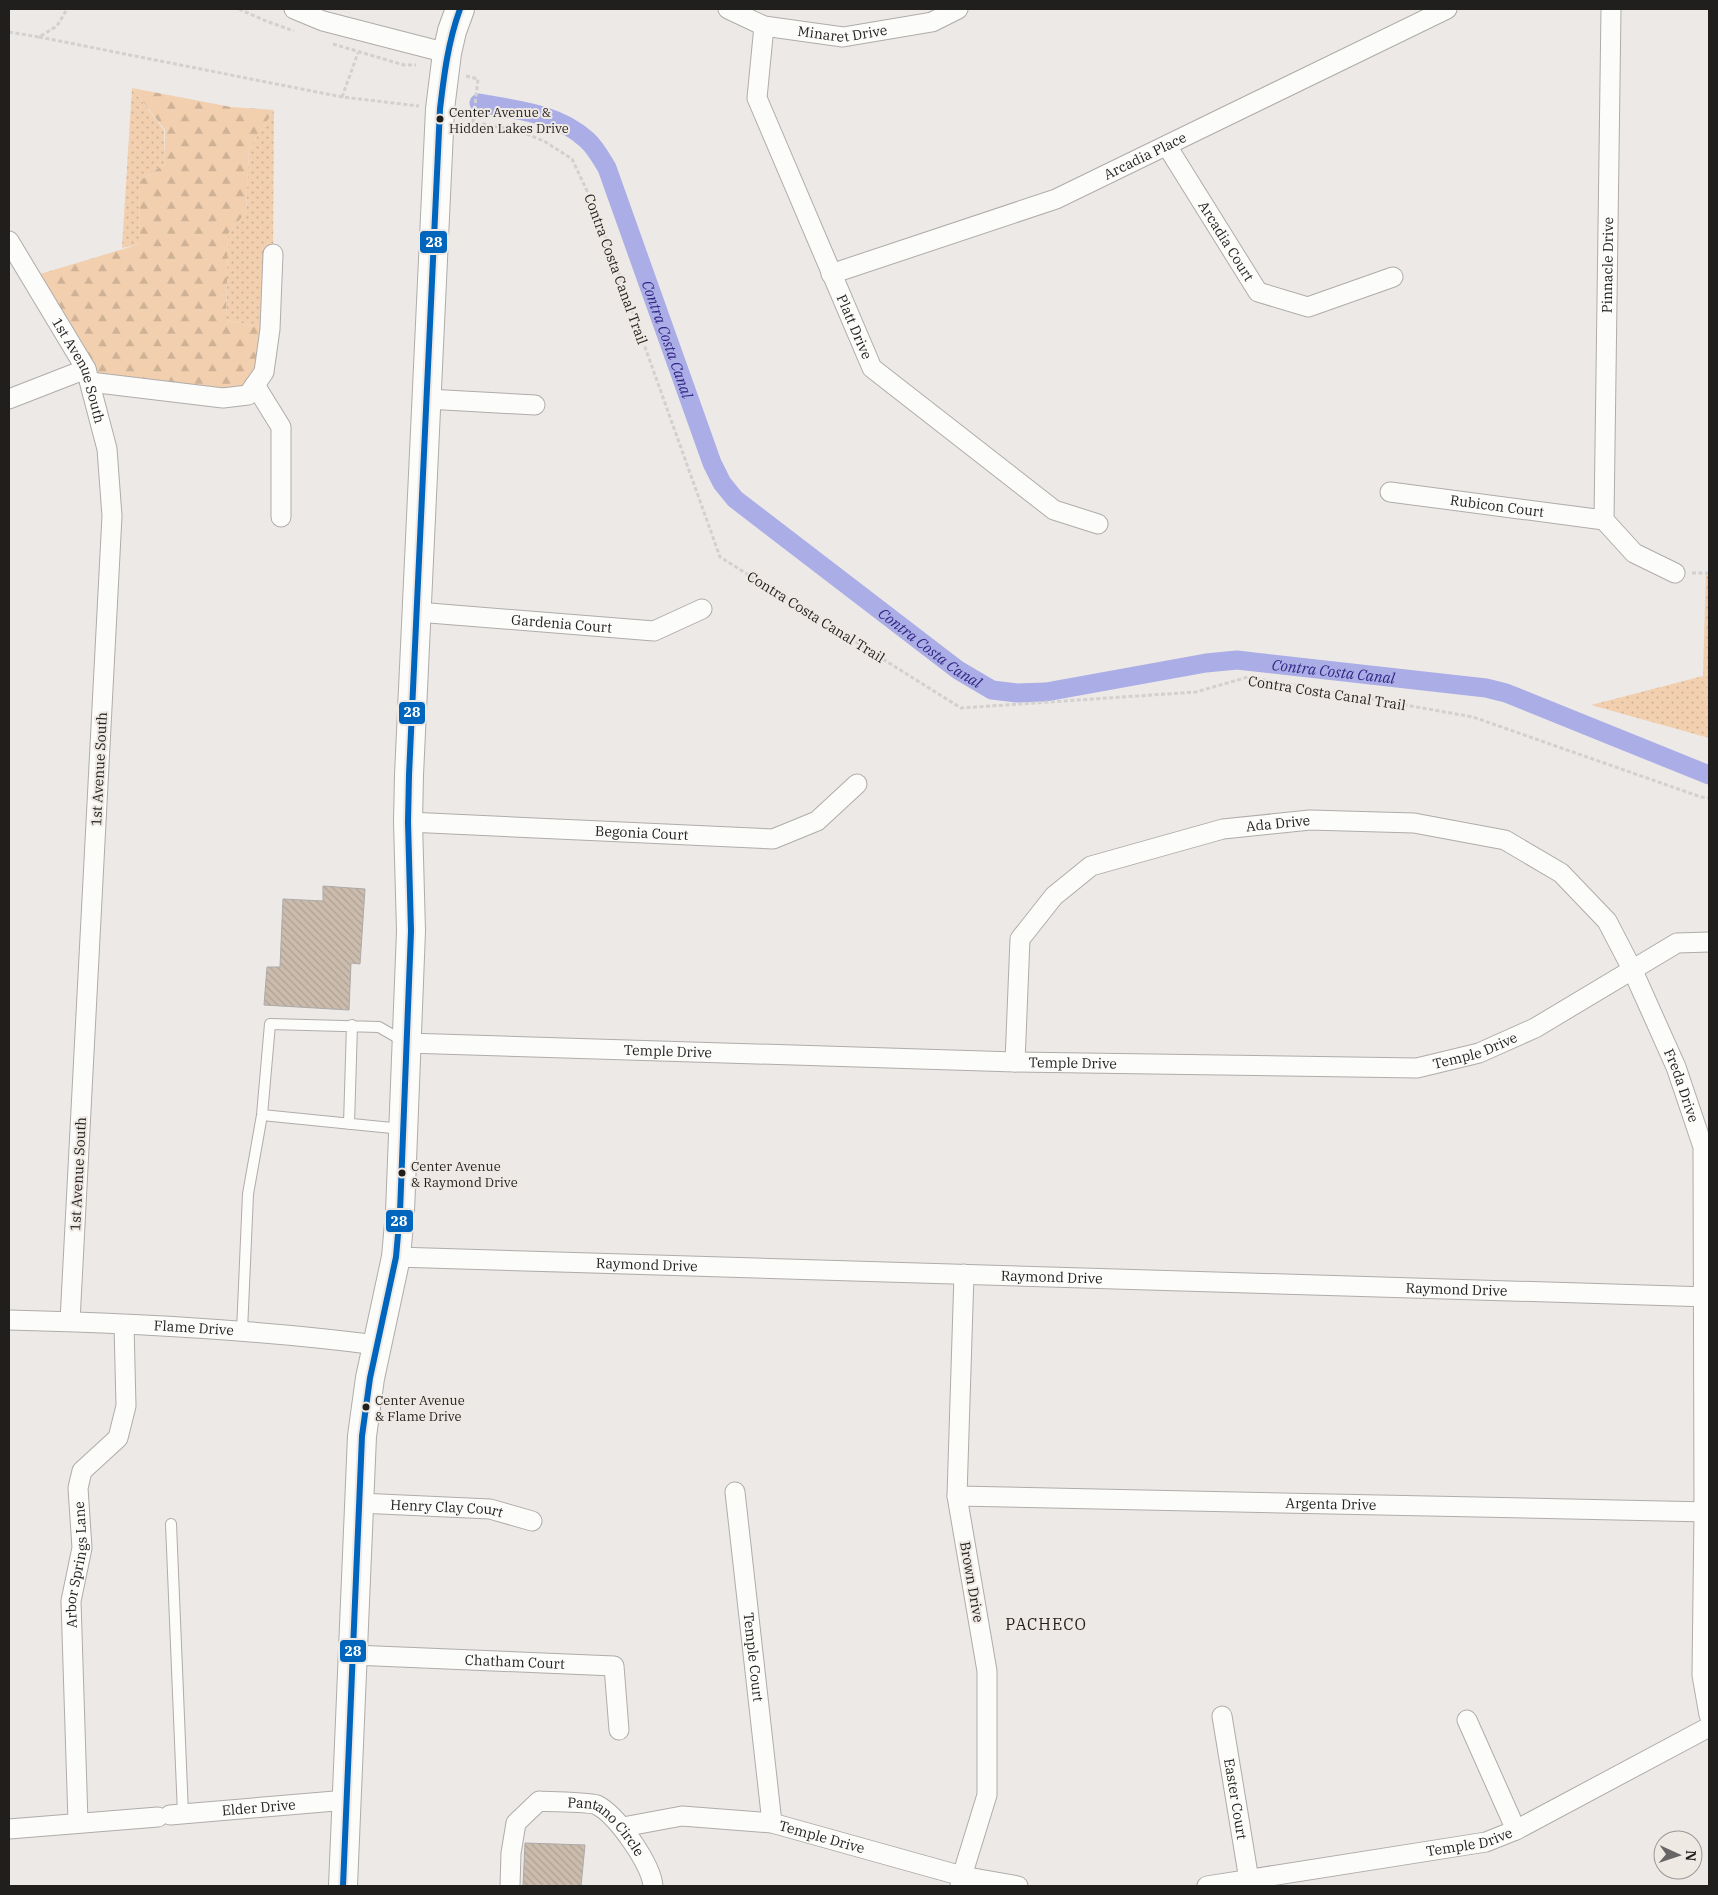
<svg xmlns="http://www.w3.org/2000/svg" width="1718" height="1895" viewBox="0 0 1718 1895" font-family="'IBM Plex Serif',serif">
<style>
.grass{fill:url(#grass-dots)}
.forest{fill:url(#forest-firs)}
.lines{fill:none;stroke-linecap:round;stroke-linejoin:round}
.canal{stroke:#abade6;stroke-width:19}
.building{fill:url(#building-back-hatch);stroke:#acaaa8}
.lane-casing{stroke:#afacaa;stroke-width:12}
.street-casing{stroke:#afacaa;stroke-width:21}
.secondary-casing{stroke:#afacaa;stroke-width:30}
.path{stroke:#d2d1d0;stroke-width:3;stroke-dasharray:4 2.5;stroke-linecap:butt}
.lane{stroke:#fcfcfb;stroke-width:10}
.street{stroke:#fcfcfb;stroke-width:19}
.secondary{stroke:#fcfcfb;stroke-width:28}
.bus-1-casing{stroke:#efe9e4;stroke-width:10}
.bus-1{stroke:#0065bd;stroke-width:6}
.bus-dot{fill:#211f1d;stroke:#efe9e4;stroke-width:2}
.labels{text-anchor:middle;dominant-baseline:central;stroke-width:4;stroke-linejoin:round;paint-order:stroke}
.bus-label{font-size:13px;fill:#211f1d;stroke:#efe9e4;text-anchor:start}
.street-label{font-size:14px;fill:#211f1d;stroke:#efe9e4}
.water-label{font-size:15px;font-style:italic;fill:#312685;stroke:#efe9e4}
.quarter-label{font-size:16px;letter-spacing:1px;fill:#211f1d;stroke:#efe9e4}
.line-badge{stroke:#efe9e4;stroke-width:2}
.badge-label{font-size:14px;text-anchor:middle;font-weight:bold;fill:#fff}
</style>
<defs>
<pattern id="grass-dots" width="8" height="8" patternUnits="userSpaceOnUse" patternTransform="scale(1.25)"><rect width="8" height="8" fill="#f2d0af"/><path d="M2 2h.1M6 6h.1" fill="none" stroke="#cfb296" stroke-width="1.8" stroke-linecap="round"/></pattern>
<pattern id="forest-firs" width="22" height="20" patternUnits="userSpaceOnUse" patternTransform="scale(1.25)"><rect width="22" height="20" fill="#f2d0af"/><path d="M5 1l3.5 6h-7zM16 11l3.5 6h-7z" fill="#cfb296"/></pattern>
<pattern id="building-back-hatch" width="6" height="6" patternUnits="userSpaceOnUse" patternTransform="scale(1.25)"><rect width="6" height="6" fill="#cbbcad"/><path d="M-1 5l2 2M0 0l6 6M5-1l2 2" fill="none" stroke="#aea194"/></pattern>
</defs>
<rect width="100%" height="100%" fill="#ece9e7"/>
<!-- grass -->
<path class="grass" d="M132,88l32,42 1,34 -26,17 1,63 -18,4z
M274,110l-1,144 -3,75 -44,-9 2,-86 18,-22 3,-63z
M1706,572l3,7v159l-118,-33 112,-29z"/>
<!-- forest -->
<path class="forest" d="M132,88l99,19 43,3 -25,39 -3,63 -18,22 -2,86 44,9 -22,66 -158,-13 -60,-105 110,-33 -1,-63 26,-17v-34z"/>
<g class="lines">
<!-- canal -->
<path class="canal" id="s1" d="M479,103c37,7 79,10 108,37 8,7 14,18 20,28l105,295 10,20 13,16 223,171 34,20 25,3 29,-1 160,-29 31,-3 249,28 20,5 203,82"/>
</g>
<!-- building -->
<path class="building" d="M323,886l42,3 -5,75 -9,-1 -2,47 -85,-5 3,-38h13l3,-68 40,2z
M525,1843l60,2 -4,41h-58z"/>
<g class="lines">
<defs>
<path id="lane" d="M262,1115l140,14
M349,1124l3,-99
M242,1331l6,-137 14,-79 8,-91 109,3 26,15
M171,1524l12,290"/>
<g id="street">
<path d="M294,9l29,12 124,32"/>
<path id="s2" d="M728,9l36,17 79,11 89,-15 26,-13"/>
<path id="s3" d="M764,26l-7,72 115,270 182,142 44,14"/>
<path id="s4" d="M1167,146l91,146 50,15 85,-30"/>
<path id="s5" d="M9,241l77,128 21,80 5,67 -42,805"/>
<path id="s6" d="M831,274l225,-75 391,-190"/>
<path d="M90,382l133,16 25,-3 16,-23 6,-43 3,-75"/>
<path d="M255,385l26,42v90"/>
<path d="M9,399l77,-30"/>
<path d="M427,399l108,6"/>
<path id="s7" d="M1390,492l214,28"/>
<path id="s8" d="M1604,520l7,-511"/>
<path d="M1604,520l30,33 41,20"/>
<path id="s9" d="M417,612l237,19 48,-22"/>
<path id="s10" d="M408,822l365,17 44,-18 40,-37"/>
<path id="s11" d="M407,1043l608,19 402,6 62,-15 56,-25 142,-85 32,-1"/>
<path id="s12" d="M1015,1062l5,-123 34,-43 37,-30 132,-37 87,-9 104,3 91,17 56,33 46,48 26,50 43,96 27,80 1,365 -2,163 7,40"/>
<path id="s13" d="M396,1257l1313,40"/>
<path id="s14" d="M9,1320c123,3 246,9 368,25"/>
<path id="s15" d="M735,1492l37,331"/>
<path id="s16" d="M957,1496l752,16"/>
<path id="s17" d="M359,1503l131,6 42,12"/>
<path id="s18" d="M353,1655l261,11 5,64"/>
<path id="s19" d="M1222,1716l27,164"/>
<path d="M1467,1720l49,110"/>
<path id="s20" d="M170,1815l177,-15"/>
<path id="s21" d="M78,1822l-7,-221 11,-53 -4,-60 4,-17 36,-33 8,-32 -2,-81"/>
<path id="s22" d="M623,1827l59,-11 90,7 190,53 56,10"/>
<path d="M9,1829l149,-12"/>
<path id="s23" d="M510,1886l1,-33 5,-30 23,-22c10,1 52,1 58,4 20,10 54,59 56,81"/>
<path d="M960,1886l2,-10 25,-81v-124l-30,-175 7,-222"/>
<path id="s24" d="M1207,1886l279,-44 30,-12 193,-103"/>
</g>
<path id="secondary" d="M343,1886l19,-450 8,-58 26,-121 4,-45 11,-281 -3,-109 1,-47 31,-666 7,-56 5,-22 8,-22"/>
</defs>
<!-- lane casing -->
<use href="#lane" class="lane-casing"/>
<!-- street casing -->
<use href="#street" class="street-casing"/>
<!-- secondary casing -->
<use href="#secondary" class="secondary-casing"/>
<!-- path -->
<path class="path" d="M239,9l27,12 28,10
M9,32l30,5 18,-11 10,-17
M39,37l303,60 77,9
M333,44l71,21h12
M466,76l12,3 -5,43 46,9 25,10 28,18 24,51 124,347 241,151 235,-16 52,-15 225,40 228,80 8,1
M342,97l16,-44
M1692,573h17"/>
<!-- lane -->
<use href="#lane" class="lane"/>
<!-- street -->
<use href="#street" class="street"/>
<!-- secondary -->
<use href="#secondary" class="secondary"/>
<defs>
<path id="bus-1" d="M343,1886l19,-450 8,-58 26,-121 4,-45 11,-281 -3,-109 1,-47 31,-666c4,-34 8,-67 20,-100"/>
</defs>
<!-- bus-1 casing -->
<use href="#bus-1" class="bus-1-casing"/>
<!-- bus-1 -->
<use href="#bus-1" class="bus-1"/>
</g>
<!-- markers -->
<g class="bus-dot">
<circle cx="440" cy="119" r="4.5"/>
<circle cx="402" cy="1173" r="4.5"/>
<circle cx="366" cy="1407" r="4.5"/>
</g>
<g class="labels">
<!-- bus labels -->
<g class="bus-label">
<text x="449" y="112">Center Avenue &amp;<tspan x="449" dy="16">Hidden Lakes Drive</tspan></text>
<text x="411" y="1166">Center Avenue<tspan x="411" dy="16">&amp; Raymond Drive</tspan></text>
<text x="375" y="1400">Center Avenue<tspan x="375" dy="16">&amp; Flame Drive</tspan></text>
</g>
<!-- street labels -->
<g class="street-label">
<text stroke="none"><textPath href="#s2" startOffset="119">Minaret Drive</textPath></text>
<text stroke="none"><textPath href="#s6" startOffset="336">Arcadia Place</textPath></text>
<text stroke="none"><textPath href="#s4" startOffset="112">Arcadia Court</textPath></text>
<text stroke="none"><textPath href="#s8" startOffset="255">Pinnacle Drive</textPath></text>
<text transform="translate(616 269) rotate(70)">Contra Costa Canal Trail</text>
<text stroke="none"><textPath href="#s3" startOffset="321">Platt Drive</textPath></text>
<text stroke="none"><textPath href="#s5" startOffset="148">1st Avenue South</textPath></text>
<text stroke="none"><textPath href="#s7" startOffset="108">Rubicon Court</textPath></text>
<text transform="translate(816 617) rotate(32)">Contra Costa Canal Trail</text>
<text stroke="none"><textPath href="#s9" startOffset="145">Gardenia Court</textPath></text>
<text transform="translate(1327 693) rotate(9)">Contra Costa Canal Trail</text>
<text transform="translate(99 769) rotate(-87)">1st Avenue South</text>
<text stroke="none"><textPath href="#s12" startOffset="418">Ada Drive</textPath></text>
<text stroke="none"><textPath href="#s10" startOffset="234">Begonia Court</textPath></text>
<text stroke="none"><textPath href="#s11" startOffset="1071">Temple Drive</textPath></text>
<text stroke="none"><textPath href="#s11" startOffset="261">Temple Drive</textPath></text>
<text stroke="none"><textPath href="#s11" startOffset="666">Temple Drive</textPath></text>
<text stroke="none"><textPath href="#s12" startOffset="959">Freda Drive</textPath></text>
<text transform="translate(78 1174) rotate(-87)">1st Avenue South</text>
<text stroke="none"><textPath href="#s13" startOffset="251">Raymond Drive</textPath></text>
<text stroke="none"><textPath href="#s13" startOffset="656">Raymond Drive</textPath></text>
<text stroke="none"><textPath href="#s13" startOffset="1061">Raymond Drive</textPath></text>
<text stroke="none"><textPath href="#s14" startOffset="185">Flame Drive</textPath></text>
<text stroke="none"><textPath href="#s16" startOffset="374">Argenta Drive</textPath></text>
<text stroke="none"><textPath href="#s17" startOffset="88">Henry Clay Court</textPath></text>
<text stroke="none"><textPath href="#s21" startOffset="258">Arbor Springs Lane</textPath></text>
<text transform="translate(972 1582) rotate(80)">Brown Drive</text>
<text stroke="none"><textPath href="#s15" startOffset="166">Temple Court</textPath></text>
<text stroke="none"><textPath href="#s18" startOffset="162">Chatham Court</textPath></text>
<text stroke="none"><textPath href="#s19" startOffset="84">Easter Court</textPath></text>
<text stroke="none"><textPath href="#s20" startOffset="89">Elder Drive</textPath></text>
<text stroke="none"><textPath href="#s23" startOffset="172">Pantano Circle</textPath></text>
<text stroke="none"><textPath href="#s22" startOffset="202">Temple Drive</textPath></text>
<text stroke="none"><textPath href="#s24" startOffset="266">Temple Drive</textPath></text>
</g>
<!-- water labels -->
<g class="water-label">
<text stroke="none"><textPath href="#s1" startOffset="332">Contra Costa Canal</textPath></text>
<text stroke="none"><textPath href="#s1" startOffset="752">Contra Costa Canal</textPath></text>
<text stroke="none"><textPath href="#s1" startOffset="1172">Contra Costa Canal</textPath></text>
</g>
<!-- quarter labels -->
<g class="quarter-label">
<text x="1046" y="1624">PACHECO</text>
</g>
</g>
<g class="line-badge">
<rect x="419" y="230" width="29" height="24" rx="5" fill="#0065bd"/>
<rect x="398" y="701" width="28" height="24" rx="5" fill="#0065bd"/>
<rect x="385" y="1209" width="29" height="24" rx="5" fill="#0065bd"/>
<rect x="339" y="1639" width="28" height="24" rx="5" fill="#0065bd"/>
</g>
<g class="badge-label">
<text x="434" y="247">28</text>
<text x="412" y="717">28</text>
<text x="399" y="1226">28</text>
<text x="353" y="1656">28</text>
</g>
<!-- border -->
<rect width="1718" height="1895" fill="none" stroke="#211f1d" stroke-width="20"/>
<!-- north arrow -->
<g transform="translate(1678 1855) rotate(93)"><circle r="24" fill="#efe9e4" stroke="#9d9894"/>
<path d="M0-4L9 19L0 12L-9 19Z" fill="#686664"/>
<text y="-8" font-size="14" font-weight="bold" text-anchor="middle" fill="#211f1d">N</text>
</g>
</svg>
